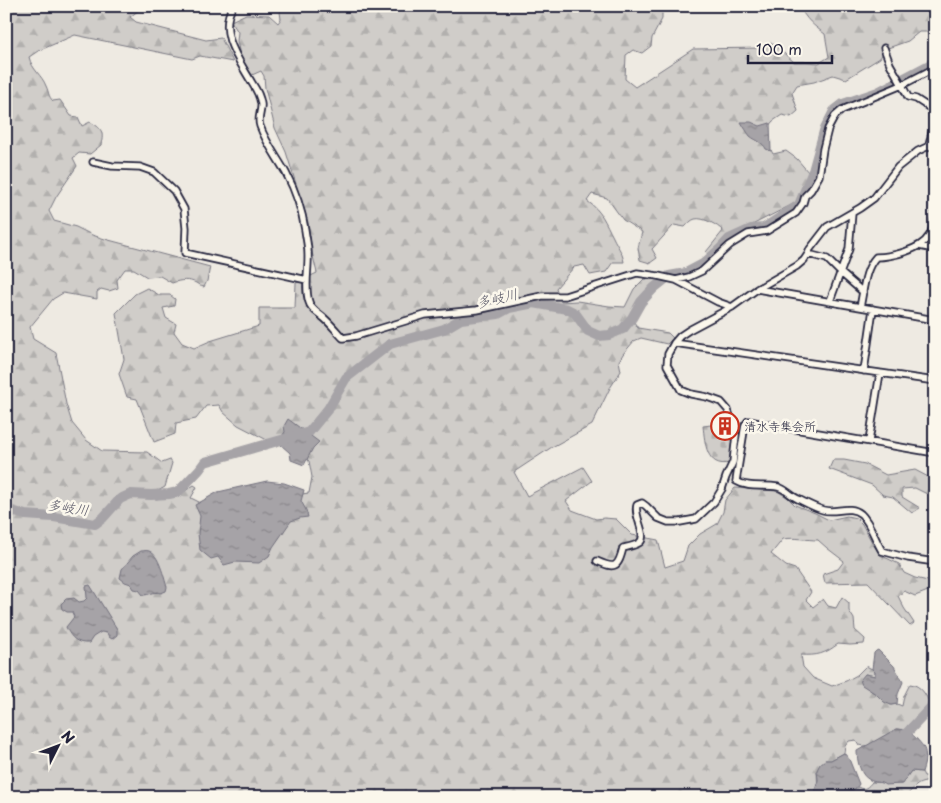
<svg xmlns="http://www.w3.org/2000/svg" width="941" height="803" viewBox="0 0 941 803" font-family="'Playpen Sans','Klee One',sans-serif">
<style>
.forest{fill:url(#forest-firs);stroke:#797882}
.cemetery{fill:url(#cemetery-stones);stroke:#797882}
.water{fill:url(#water-ripples);stroke:#716f7c}
.lines{fill:none;stroke-linecap:round;stroke-linejoin:round}
.river{stroke:#a6a3a7;stroke-width:10}
.minor-casing{stroke:#22223b;stroke-width:9}
.minor{stroke:#fbf7ec;stroke-width:5.5}
.labels{text-anchor:middle;dominant-baseline:central;stroke-width:5;stroke-linejoin:round;paint-order:stroke}
.poi-label{font-size:12px;fill:#22223b;stroke:#fbf7ec;text-anchor:start}
.water-label{font-size:14px;font-style:italic;fill:#575666;stroke:#fbf7ec}
</style>
<defs>
<pattern id="forest-firs" width="22" height="20" patternUnits="userSpaceOnUse" patternTransform="scale(1.25)"><rect width="22" height="20" fill="#d0cdc9"/><path d="M5 1l3.5 6h-7zM16 11l3.5 6h-7z" fill="#b2b0ae"/></pattern>
<pattern id="cemetery-stones" width="16" height="16" patternUnits="userSpaceOnUse" patternTransform="scale(1.25)"><rect width="16" height="16" fill="#d0cdc9"/><path d="M2 7V4a2 2 0 0 1 4 0v3zM10 15v-3a2 2 0 0 1 4 0v3z" fill="#b2b0ae"/></pattern>
<pattern id="water-ripples" width="26" height="14" patternUnits="userSpaceOnUse" patternTransform="scale(1.25)"><rect width="26" height="14" fill="#a6a3a7"/><path d="M2 4q2-2 4 0t4 0M15 11q2-2 4 0t4 0" fill="none" stroke="#878489"/></pattern>
</defs>
<rect width="100%" height="100%" fill="#eeeae2"/>
<filter id="ink" filterUnits="userSpaceOnUse"><feTurbulence type="fractalNoise" baseFrequency=".02" numOctaves="2"/><feDisplacementMap in="SourceGraphic" scale="10" xChannelSelector="R" yChannelSelector="G"/><feConvolveMatrix kernelMatrix="1 2 1 2 8 2 1 2 1" color-interpolation-filters="sRGB"/></filter>
<g filter="url(#ink)">
<!-- forest -->
<path class="forest" d="M6,6h138l-14,11 6,5 70,18 15,-2 12,24 -33,-6 -8,3 -117,-24 -37,16 -9,6c3,13 13,18 17,29 3,6 2,10 7,15l7,-1 11,16 7,1 4,9 8,-4c12,6 14,10 11,23l-11,9 -11,-1 -6,5 4,8 -21,31 -7,14 5,10 22,6 16,8 13,4 105,28 -3,14 -3,6c-8,-2 -1,0 -8,-4 -7,-4 -16,-3 -24,0l-12,-7 -13,1 -13,-8h-9l-8,11 1,8 -9,3 -8,-2 -4,3v7l-34,-6 -10,6 -23,28 3,12 23,14 10,51 6,19 14,17 16,11 45,1 15,11 8,-3 2,3 -7,24 -9,5v7l23,-4 15,-10 3,2 -6,11 18,9 100,-14 3,-16 -3,-16 -20,-17 -22,-4 -29,-15 -15,-13 -4,-7 -13,1 -10,13 -20,4 -1,11 -21,8 -17,-43 -10,-2 -8,-23 5,-15 -8,-46 19,-19 12,-6 12,7h11l5,4 -1,7 -11,2 3,10 10,6 -2,8 8,11 12,5 16,-7 49,-15v-18h36l1,-25 21,-10 -5,-21 -4,-30 -22,-70 -11,-24 -10,-40 -1,-12 -3,-5 -9,4 -11,-15 -4,-19 1,-9 -7,-11 15,-7 23,1 9,8 3,-4 -1,-7 3,-6h379v13l-10,19 -1,8 -9,7 -9,-3 -7,5 -1,24 10,8 58,-38 70,-1 8,-6 23,20h12l13,1 10,-6 -4,-23c-10,-7 -21,-16 -25,-28h135v23l-6,3h-10l-11,9 -23,8 -5,9 -34,21 -13,-4 -19,7 -17,3 -5,8 6,18 -7,6 -9,-2 -9,6 -6,7 2,18 4,8 13,-3 11,8 12,14 -12,29 -45,23 -23,11 -19,21 -4,-5 17,-21c-5,-6 -20,-14 -28,-12 -4,1 -7,5 -10,8l-11,-2 -22,24 5,9 -7,5 -10,-3 -2,-12 4,-16 -19,-12 -16,-22 -15,-4 -5,7c15,10 18,21 26,36 4,9 9,14 11,25h-11l-7,10 -16,3 -6,-10 -10,2 -18,21 5,14 16,-1 32,5 16,1 9,-18 10,-10h12l2,2c-11,10 -22,21 -28,35l8,12 30,5 5,5 -6,6 -26,-6 -7,3 -11,13 -4,7 2,10 -11,17 -18,37 -40,22 -38,25 13,24 56,-29 9,14 -26,20 6,9 24,9 8,-1 12,1 16,16 26,5 7,27 18,-6 5,-15 12,-12 17,-10 6,-12 2,-12 10,-12 42,3 10,6 8,8 20,8 14,7 18,-4 9,2 6,6 11,20 7,11 19,9 5,9 11,5 13,3 2,6 -2,4 -13,5 -11,-5 -6,5 6,12 10,15 -4,3 -42,-44 -43,1 -2,-9 15,-5 6,-8 -17,-13 -9,-8c-12,0 -23,-3 -35,-1l-12,15 15,12 9,3 16,23 -5,8 7,7 10,-8 5,7 8,2 6,-11 7,6v8l5,8 1,11 10,9 -1,5 -14,1 -12,-1c-13,10 -21,12 -37,11l2,12 10,11 19,8 14,-5 11,-6 9,-9 6,3 3,3v4l-10,-2 6,17 5,3 15,11 6,-1 5,2 2,-10 6,-12c11,1 16,11 20,20l-23,22 1,4 -12,-1 -26,16 -5,1 -6,-1 -3,-5 -7,1 -4,5 -1,7 -13,7h-6l-8,10 1,25h18l1,2h-831z
M833,460h11l21,4 21,11 29,-5 19,10 -3,6 1,7 -5,1 -12,-6 -13,1v8l18,11 -8,5 -19,-16 -10,-2 -11,-10 -43,-16z
M911,771l11,1 2,4h11v5c-19,1 -18,4 -30,16h-59l2,-4 10,-6c6,4 10,0 14,-5l29,2z"/>
<!-- cemetery -->
<path class="cemetery" d="M719,424l2,14 12,1 -1,21 -2,3c-24,5 -25,-20 -27,-37z"/>
<!-- water -->
<path class="water" d="M741,122h10l9,4 10,-3 1,28 -5,-2c-3,-7 -10,-8 -16,-13 -3,-4 -6,-9 -9,-14z
M288,419l31,23 -6,6 -9,17 -13,-5 -1,-7 -9,-8 1,-9 3,-4 -1,-6z
M267,481l17,2 20,7 -3,11 5,9 2,7 -8,1 -9,3 -18,26 -4,9 -10,7 -24,-1 -11,3 -6,-8 -7,2 -11,-9 -2,-16 2,-18 -5,-11 23,-13z
M141,551c3,0 5,-1 8,0 10,3 15,27 18,36l-1,4 -5,2c-8,-2 -11,2 -18,2l-4,-5 -5,-1 -3,-5 -6,-2 -5,-4 2,-9 11,-13z
M90,585l27,44v6l-5,4 -3,-2 -2,-4 -6,-1 -8,5 -4,6c-12,1 -18,-5 -23,-16l8,-10 -2,-5h-5l-5,-3 -1,-5 5,-5 8,-1 5,4 5,-1 3,-3 -1,-12z
M878,650l16,16 9,16 -5,12 -1,10 -6,1 -7,-3 -8,-8 -14,-9 -2,-5 5,-6 10,2v-4l-3,-3 2,-16 2,-2z
M896,729l12,1c16,17 22,18 14,42l-11,-1 -9,13 -17,1c-5,-4 -10,-2 -15,-5 -10,-4 -13,-20 -13,-29z
M844,753l5,6 10,25c-3,6 -10,6 -13,13h-9l-1,-2h-18l-3,-4 3,-11 -1,-10 3,-6 5,-4h6z"/>
<g class="lines">
<!-- river -->
<path class="river" d="M6,509l19,6 29,2 41,7 8,-6 17,-19 11,-5 20,1 18,-1 9,-2 21,-22 6,-8 104,-30 19,-23 18,-31 44,-34 54,-15 17,-10 37,-5 11,-6 25,-5 33,6 8,4 13,18 11,5 10,-1 14,-6 9,-11 9,-16 13,-14 15,-12 17,-3 17,-9 17,-15 9,-10 22,-10 13,-1 35,-23 14,-34 11,-40 10,-20 9,-7 35,-12 57,-30
M904,736l31,-33"/>
<defs>
<path id="minor" d="M233,6c-16,26 6,54 19,77 4,6 8,13 9,21 1,7 -4,14 -1,22 6,17 17,31 26,47 9,17 16,37 19,57 1,8 3,15 3,23 1,15 -4,35 1,49 2,8 10,11 15,16 7,6 13,14 19,20l13,-2 69,-21 52,-5 65,-14h23l72,-23 21,3 18,4 42,22 14,5
M933,110l-17,-11 -8,-2 -6,-12 33,-17
M929,146c1,-7 4,-14 4,-22 1,-8 -2,-12 2,-20
M93,162l19,4 28,1 14,5 20,19 10,18 2,19 -1,25 122,27
M935,206v1
M919,246l16,3
M808,254l19,5 14,14 22,19
M676,280l13,-3 13,-6 28,-26 18,-11 19,-3 29,-18 7,-10 2,-7 6,-6 8,-14 4,-27 5,-20 7,-13 7,-6 60,-25 -12,-21 -6,-16
M757,289l178,31
M830,301l19,-52 3,-36
M860,307c4,-17 4,-37 16,-50 15,0 45,-7 53,-21 5,-7 5,-15 6,-23
M674,343l261,38
M864,371l9,-62
M869,441l11,-68
M935,453l-187,-32 -3,4 -9,56c13,8 28,3 42,6 8,2 13,9 20,12 8,4 17,9 25,11 13,4 26,-6 38,4 9,8 14,26 21,37l26,7 27,4
M935,485v4
M597,561c18,8 21,7 26,-13 4,-1 11,-2 16,-5 10,-6 -6,-27 -2,-38l5,-2 4,3 12,12 10,4h12l16,-3 18,-17 8,-13 4,-12 7,-15 3,-27 -8,-25 -7,-8 -14,-5 -16,-3 -10,-4 -14,-25 1,-11 6,-11 6,-7 9,-6 43,-23 25,-18 40,-23 7,-6 4,-6 2,-5 17,-22 33,-19 14,-10 24,-31 20,-16 11,-5 6,2"/>
</defs>
<!-- minor casing -->
<use href="#minor" class="minor-casing"/>
<!-- minor -->
<use href="#minor" class="minor"/>
</g>
</g>
<!-- icons -->
<defs>
<symbol id="building-ring" viewBox="-11 -11 22 22"><circle r="9.5" fill="#fbf7ec" stroke="#c8321e" stroke-width="1.5"/><path d="M-4-6H4V6H1V3H-1V6H-4ZM-2.5-4.3h1.7v1.8h-1.7ZM.8-4.3h1.7v1.8H.8ZM-2.5-1h1.7V.8h-1.7ZM.8-1h1.7V.8H.8Z" fill="#c8321e"/></symbol>
</defs>
<g fill-rule="evenodd">
<use href="#building-ring" x="709" y="410" width="32" height="32"/>
</g>
<g class="labels">
<!-- poi labels -->
<g class="poi-label">
<text x="744" y="426">清水寺集会所</text>
</g>
<!-- water labels -->
<g class="water-label">
<text transform="translate(497 298) rotate(-13)">多岐川</text>
<text transform="translate(68 507) rotate(8)">多岐川</text>
</g>
</g>
<!-- margin -->
<rect width="941" height="803" fill="none" stroke="#fbf7ec" stroke-width="25"/>
<rect x="12" y="12" width="916" height="778" fill="none" stroke="#22223b" stroke-width="2" filter="url(#ink)"/>
<!-- north arrow -->
<g transform="translate(58 746) rotate(48)" stroke="#fbf7ec" stroke-width="4" paint-order="stroke">
<path d="M0-4L9 19L0 12L-9 19Z" fill="#22223b"/>
<text y="-8" font-size="14" font-weight="bold" text-anchor="middle" fill="#22223b">N</text>
</g>
<!-- scale -->
<path d="M748 55v8h84v-8" fill="none" stroke="#22223b" stroke-width="2.5"/>
<text x="756" y="55" font-size="15" fill="#22223b" stroke="#fbf7ec" stroke-width="4" paint-order="stroke">100 m</text>
</svg>
